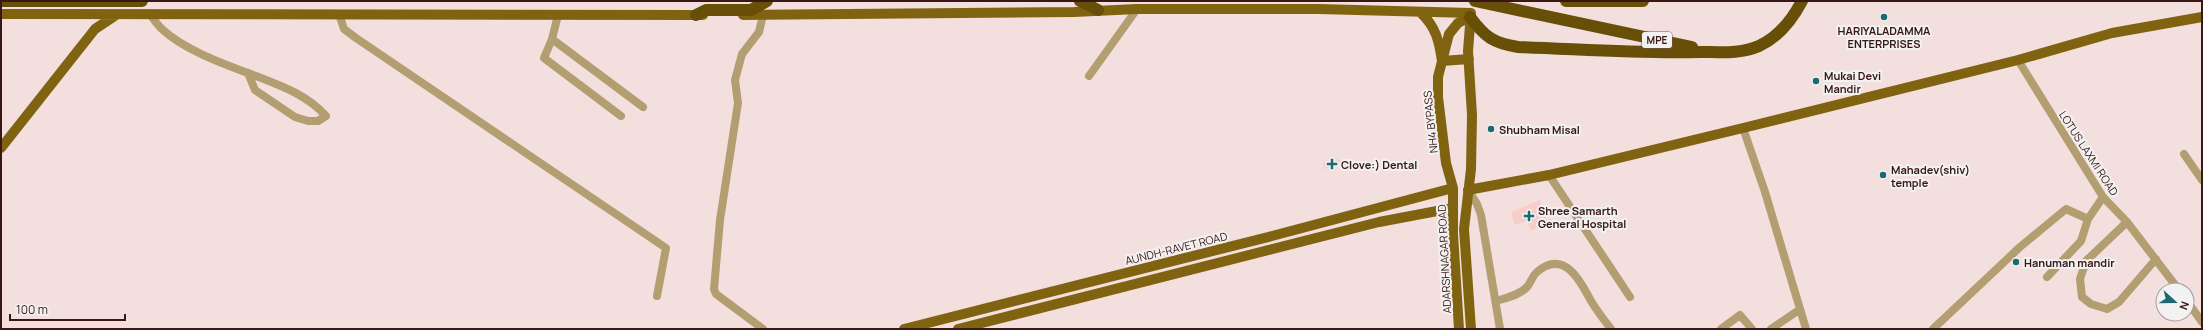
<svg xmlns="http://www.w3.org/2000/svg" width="2203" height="330" viewBox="0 0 2203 330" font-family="Manrope,sans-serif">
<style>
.built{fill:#f7cdc8}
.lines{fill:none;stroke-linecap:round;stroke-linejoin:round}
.minor{stroke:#b29e71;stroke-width:8}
.major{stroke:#806311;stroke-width:10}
.highway{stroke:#684f07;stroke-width:12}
.poi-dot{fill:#1d6972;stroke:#f2f2f2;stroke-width:1.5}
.labels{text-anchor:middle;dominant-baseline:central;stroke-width:4;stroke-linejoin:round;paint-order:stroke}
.shield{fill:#f2f2f2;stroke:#705957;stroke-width:1}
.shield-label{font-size:10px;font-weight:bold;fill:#391714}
.poi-label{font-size:11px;font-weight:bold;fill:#391714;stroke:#f2f2f2;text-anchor:start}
.street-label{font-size:11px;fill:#391714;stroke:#f2f2f2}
</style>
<rect width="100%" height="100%" fill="#f3dfdd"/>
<!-- built -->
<path class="built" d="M1340,159l2,6 -18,4 -1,-6z
M1540,200l8,24 -17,6 -4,-9 -12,4 -4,-13z"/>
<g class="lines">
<!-- minor -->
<path class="minor" d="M149,14c5,5 9,12 14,16 23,21 64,35 93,46 26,10 51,19 70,40l-8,5h-10l-13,-4 -40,-27 -7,-17
M339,14l5,15 12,9 310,210 -9,48
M558,15l-6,24 -8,19 77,58
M763,15l-4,17 -17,22 -7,26 3,23 -18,117 -6,69 2,5 47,35
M552,39l91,68
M2018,60l85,137 24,25 52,68
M1089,76l48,-67
M1743,128l22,64 41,137
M2184,154l18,26
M1549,175l81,122
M1468,190l9,14 4,11 19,114
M2127,222l-41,39 -6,18 2,18 9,7 16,5 12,-7 37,-43
M2047,277l34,-36 7,-22
M1496,301c10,-3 24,-6 31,-14 4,-4 5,-11 10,-15 27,-23 43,8 54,29 6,10 13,19 20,28
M2187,301l15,21
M1721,329l19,-14 12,14
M1771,329l28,-19
M1933,329l87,-82 46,-38 22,10 15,-22"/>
<!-- major -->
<path class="major" d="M1421,13c15,14 18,28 21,48l27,-2
M1471,13l-3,38 4,64 -1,54 -7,60 7,100
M1,14l702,1
M743,15l331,-3 63,-3h181l153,4
M1,148l94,-119 21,-14
M1468,190l81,-15 194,-47 275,-68 94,-27 90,-16
M904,329l368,-93 181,-48
M958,329l421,-107 74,-14
M1459,329l-6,-95v-46l-7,-25 -8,-66v-20l11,-43 9,-11 12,-6"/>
<!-- highway -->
<path class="highway" d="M1,1h141
M1080,1l18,9
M1475,1l217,46
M1566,1h77
M696,15l10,-5h45l16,-9
M1470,17c15,20 23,26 48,30 61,2 122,7 183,5 19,0 40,2 58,-6 20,-9 33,-26 43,-45"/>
</g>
<!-- markers -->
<g class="poi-dot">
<circle cx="1884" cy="17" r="4"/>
<circle cx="1816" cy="81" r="4"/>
<circle cx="1491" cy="129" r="4"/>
<path d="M1330 158h4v4h4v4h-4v4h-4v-4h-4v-4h4z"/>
<circle cx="1883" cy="175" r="4"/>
<path d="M1527 210h4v4h4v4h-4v4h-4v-4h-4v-4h4z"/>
<circle cx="2016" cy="262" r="4"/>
</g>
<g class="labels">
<!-- shield labels -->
<rect class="shield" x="1642" y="32" width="30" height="16" rx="3"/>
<g class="shield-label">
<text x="1657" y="40">MPE</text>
</g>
<!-- poi labels -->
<g class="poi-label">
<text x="1884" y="30" text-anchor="middle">HARIYALADAMMA<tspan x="1884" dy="13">ENTERPRISES</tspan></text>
<text x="1824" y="75">Mukai Devi<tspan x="1824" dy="13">Mandir</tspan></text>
<text x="1499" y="129">Shubham Misal</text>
<text x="1341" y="164">Clove:) Dental</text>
<text x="1891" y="169">Mahadev(shiv)<tspan x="1891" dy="13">temple</tspan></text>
<text x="1538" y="210">Shree Samarth<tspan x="1538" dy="13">General Hospital</tspan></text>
<text x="2024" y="262">Hanuman mandir</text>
</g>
<!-- street labels -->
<g class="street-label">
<text transform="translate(1430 122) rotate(-96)">NH4 BYPASS</text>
<text transform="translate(2089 153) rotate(57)">LOTUS LAXMI ROAD</text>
<text transform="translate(1176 248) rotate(-14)">AUNDH-RAVET ROAD</text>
<text transform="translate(1444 259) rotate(-93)">ADARSHNAGAR ROAD</text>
</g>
</g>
<!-- border -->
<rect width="2203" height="330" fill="none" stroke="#391714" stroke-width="4"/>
<!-- north arrow -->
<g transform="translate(2175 302) rotate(111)"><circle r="19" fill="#f2f2f2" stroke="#a89a99"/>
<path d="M0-3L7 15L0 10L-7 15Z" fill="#1d6972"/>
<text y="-6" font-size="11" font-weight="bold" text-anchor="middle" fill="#391714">N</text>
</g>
<!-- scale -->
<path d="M10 314v6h115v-6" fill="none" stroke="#391714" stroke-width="2"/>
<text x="16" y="314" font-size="12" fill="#391714" stroke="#f2f2f2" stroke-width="3" paint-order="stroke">100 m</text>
</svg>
